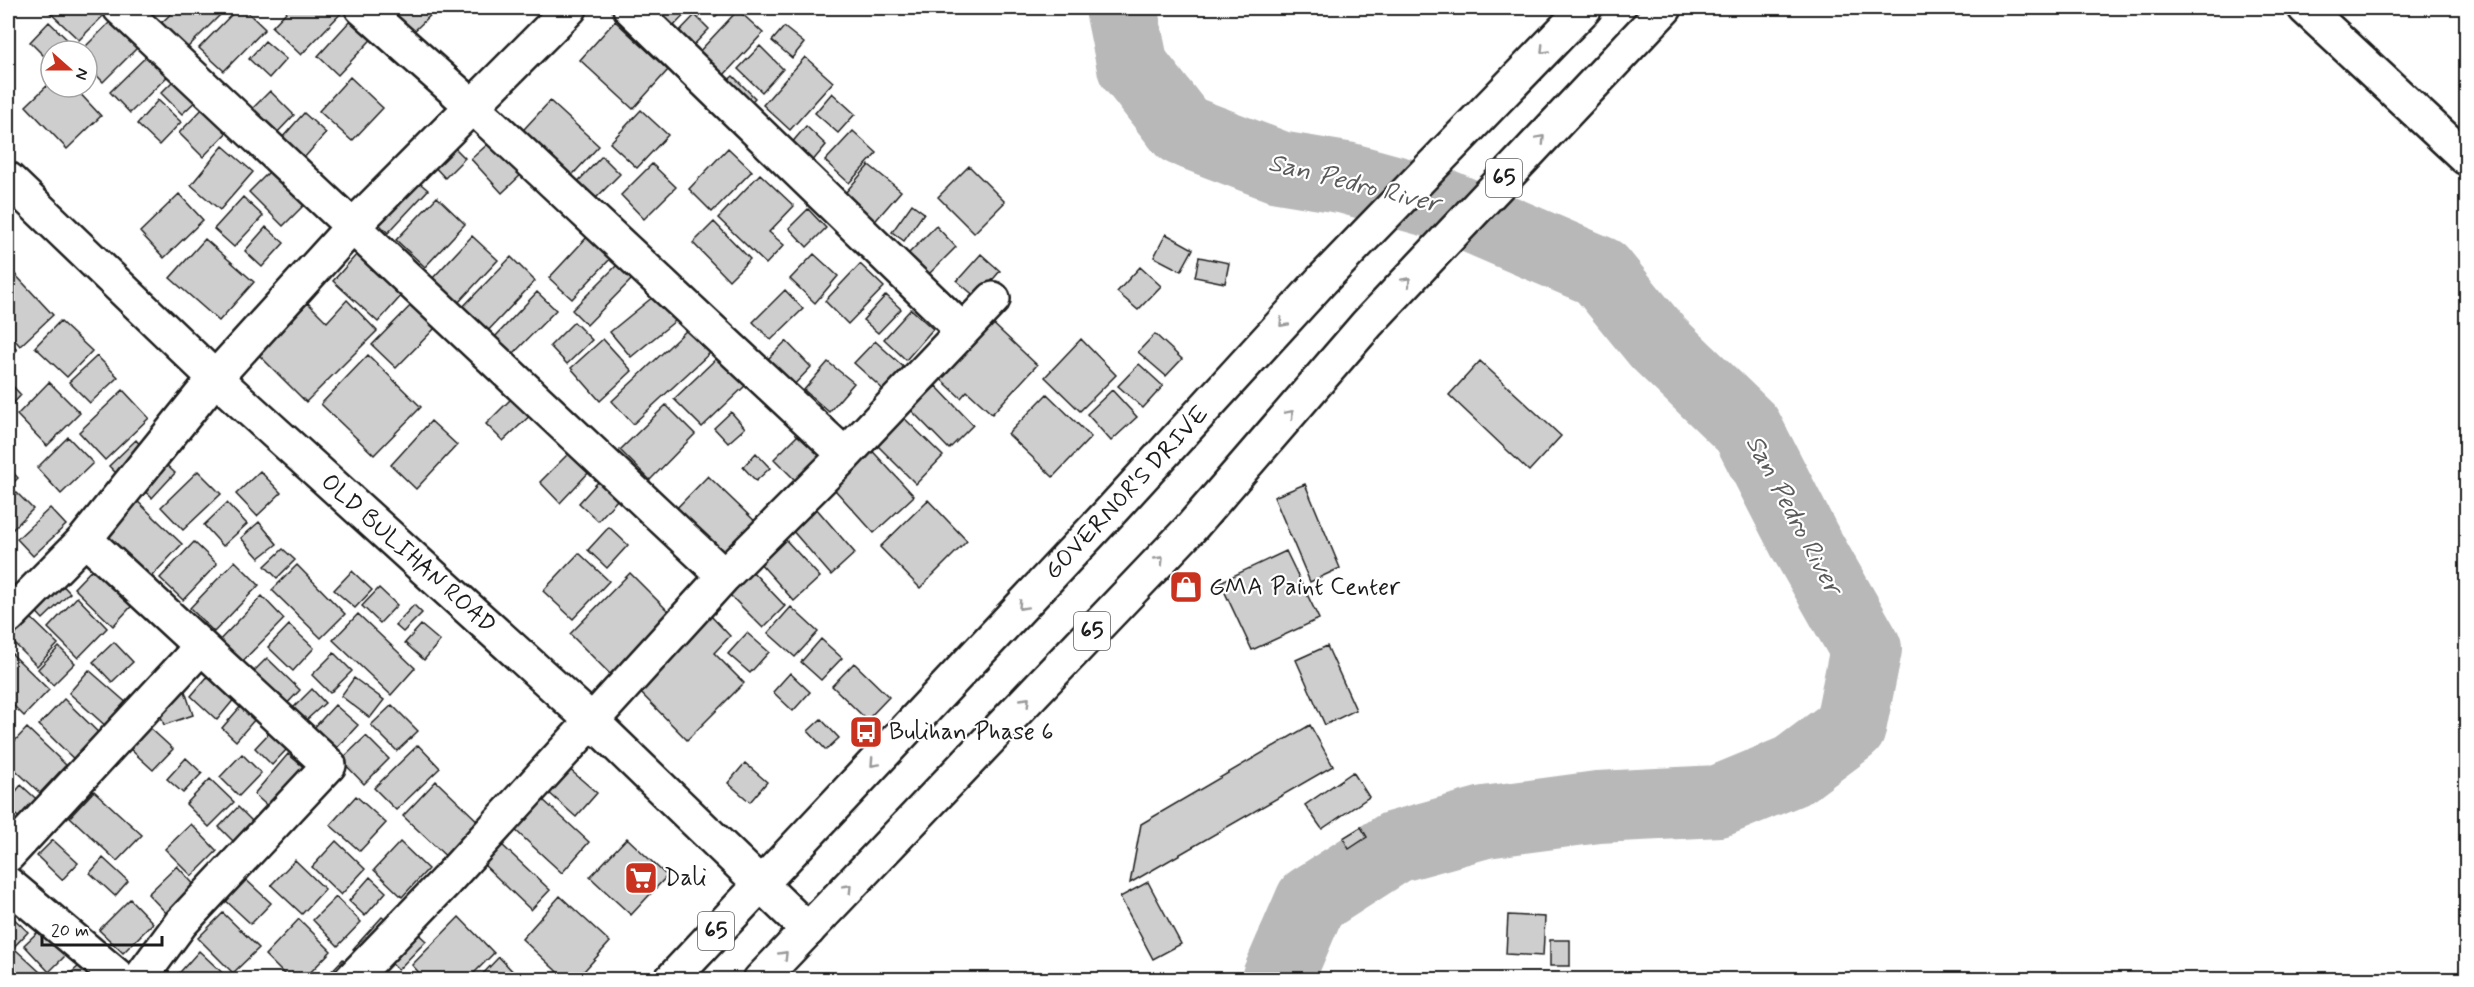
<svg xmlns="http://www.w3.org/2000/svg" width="2474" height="987" viewBox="0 0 2474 987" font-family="Mynerve,sans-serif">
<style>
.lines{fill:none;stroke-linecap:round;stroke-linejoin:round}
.river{stroke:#b8b8b8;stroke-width:72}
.building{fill:#cecece;stroke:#1c1c1c;stroke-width:1.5}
.minor-casing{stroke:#1c1c1c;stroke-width:38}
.tertiary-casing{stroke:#1c1c1c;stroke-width:38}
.trunk-casing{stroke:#1c1c1c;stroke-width:38}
.minor{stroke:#fff;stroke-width:33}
.tertiary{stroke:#fff;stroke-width:33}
.trunk{stroke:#fff;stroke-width:33}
.oneway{stroke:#999}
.labels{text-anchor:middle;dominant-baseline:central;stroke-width:4.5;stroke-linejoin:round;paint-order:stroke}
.shield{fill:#fff;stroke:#606060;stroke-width:1.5}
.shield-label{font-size:22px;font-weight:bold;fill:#1c1c1c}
.street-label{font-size:24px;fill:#1c1c1c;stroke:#fff}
.poi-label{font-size:24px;fill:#1c1c1c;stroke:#fff;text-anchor:start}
.water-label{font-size:26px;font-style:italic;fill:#5a5a5a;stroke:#fff}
</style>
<rect width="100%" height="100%" fill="#fff"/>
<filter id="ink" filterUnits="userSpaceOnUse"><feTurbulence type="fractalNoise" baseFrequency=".0167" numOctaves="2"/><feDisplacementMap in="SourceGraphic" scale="12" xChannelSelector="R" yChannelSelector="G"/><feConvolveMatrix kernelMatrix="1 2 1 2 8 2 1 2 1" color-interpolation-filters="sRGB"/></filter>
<g filter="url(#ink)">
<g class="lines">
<!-- river -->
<path class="river" d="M1121,8l12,59 49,63 97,37 67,11 98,27 156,67 58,71 89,86 57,111 62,109 -16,79 -56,42 -75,31 -121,6 -113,15 -90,25 -84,54 -34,79"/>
</g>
<!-- building -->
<path class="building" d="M45,8h66l-32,32z
M177,8h50l-44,44 -26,-25z
M238,8h5l22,21 -41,42 -25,-23z
M290,8h56l-45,47 -29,-28z
M382,8h56l-29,28z
M636,8h55l-26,27z
M706,8h18l-9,9z
M360,10l21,19 -43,46 -20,-19z
M738,10l25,23 -40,43 -25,-23z
M118,14l26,27 -41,41 -16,-17v-14h-6z
M695,15l14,14 -24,25 -14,-14z
M615,21l53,49 -35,39 -53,-49z
M49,22l25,24 -5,5h-18v12l-21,-21z
M784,27l20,16 -12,15 -20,-17z
M265,41l21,18 -17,19 -20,-19z
M760,46l23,23 -21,23 -24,-23z
M154,49l20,21 -44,43 -20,-21z
M805,57l28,25 -43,48 -27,-25z
M180,74l21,22 -19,18 -21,-21z
M733,76l22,22 -14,14 -23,-23z
M350,77l33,31 -31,33 -33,-30z
M51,82v5h23l27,29 -34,33 -41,-43z
M270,91l24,24 -20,21 -25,-24z
M832,93l23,21 -17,19 -23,-20z
M158,100l23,22 -22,23 -22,-21z
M550,101l49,45 -37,40 -49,-45z
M209,102l24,24 -30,31 -24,-24z
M641,110l27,25 -31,33 -27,-25z
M304,113l22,20 -22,25 -22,-20z
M806,126l20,19 -15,18 -21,-18z
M853,131l24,22 -28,30 -24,-22z
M497,136l30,33 -25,24 -31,-34z
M449,142l16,16 -20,20 -15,-16z
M223,146l30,26 -33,38 -29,-25z
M728,148l24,23 -40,41 -23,-23z
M602,156l18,18 -34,34 -17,-17z
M652,164l24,23 -32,32 -23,-24z
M869,165l32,26 -30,35 -31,-27z
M969,166l36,36 -31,31 -36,-36z
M274,167l34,34 -25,25 -34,-34z
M760,174l34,32 -25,26 15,13 -18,19 -48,-46z
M415,179l13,11 -40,43 -11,-11z
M179,194l24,26 -39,38 -24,-26z
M243,197l20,19 -29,31 -20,-18z
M437,197l28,27 -40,43 -29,-27z
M912,204l12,9 -20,28 -12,-9z
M808,209l18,19 -19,19 -18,-19z
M714,222l36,37 -21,21 -36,-37z
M936,226l20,21 -28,28 -20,-21z
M266,227l18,16 -22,24 -17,-16z
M1166,234l27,15 -12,22 -27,-14z
M589,235l23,22 -40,42 -23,-21z
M472,236l26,24 -40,43 -26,-24z
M205,239l49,43 -35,39 -49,-43z
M357,254l45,41 -24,27 -45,-41z
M814,254l24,22 -23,27 -25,-24z
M981,254l19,17 -23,27 -20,-17z
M511,257l24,24 -52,55 -25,-24z
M1199,257l30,6 -4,20 -30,-6z
M619,263l15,14 -47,48 -15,-15z
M860,264l24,23 -36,37 -23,-23z
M1140,267l21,19 -23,24 -21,-18z
M11,270l42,45 -33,31 -12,-14v-58z
M785,290l18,19 -32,31 -18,-18z
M537,292l19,18 -43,44 -18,-17z
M659,292l21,25 -49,40 -21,-25z
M886,295l15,14 -23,24 -15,-13z
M418,298l23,24 -45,46 -24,-23z
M347,300l30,31 -71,71 -48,-48 50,-51 19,19z
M911,309l22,20 -27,31 -22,-21z
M987,318l50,47 -45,49 -25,-23 -6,7 -29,-27z
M60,321l32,30 -25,26 -32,-30z
M574,322l18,18 -25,24 -17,-18z
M689,328l22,24 -78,72 -21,-23z
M1155,334l27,25 -16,17 -28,-24z
M603,339l29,32 -32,30 -29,-33z
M1081,339l35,36 -36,36 -35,-34z
M8,341l9,9 -9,9z
M786,341l25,26 -25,26 -26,-26z
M875,341l32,29 -20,23 -33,-30z
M368,355l53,52 -47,48 -53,-51z
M97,356l21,21 -28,26 -21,-21z
M719,356l28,28 -45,43 -28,-28z
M1480,361l81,75 -32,35 -80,-76z
M828,362l26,21 -25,29 -25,-22z
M1139,364l24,22 -20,22 -25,-22z
M8,381l13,14 -13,14z
M49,382l31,31 -33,33 -30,-31z
M936,386l37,39 -24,24 -38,-39z
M123,390l26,28 -44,42 -26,-28z
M1112,390l25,27 -26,24 -24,-27z
M518,392l18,18 -33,31 -17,-17z
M1047,394l44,43 -38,40 -45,-43z
M666,405l29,29 -45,46 -30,-30z
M731,412l14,16 -17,15 -14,-15z
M902,416l41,40 -27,28 -41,-41z
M431,421l26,24 -41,44 -25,-24z
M806,427l27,27 -32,32 -27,-27z
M68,437l25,26 -32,31 -24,-26z
M136,440l11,13 -26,25 -12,-12z
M865,443l49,53 -40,37 -48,-53z
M571,451l20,19 -31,33 -20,-21z
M756,453l14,15 -14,13 -13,-14z
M161,460l14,13 -23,25 -14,-13z
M8,467l10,11 -10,10z
M198,471l23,23 -38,36 -22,-23z
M260,471l21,22 -24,23 -21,-22z
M607,472l20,17 -29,32 -19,-18z
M708,476l53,51 -38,38 -52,-51z
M1305,484l35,84 -30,14 -36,-85z
M15,491l18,18 -25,25v-36z
M133,497l49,47 -32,34 -49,-46z
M928,500l39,41 -47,47 -40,-41z
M227,503l20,21 -24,22 -19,-21z
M815,507l40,46 -24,22 -40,-46z
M50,508l16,17 -33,31 -16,-17z
M259,522l18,22 -18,14 -18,-20z
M609,527l19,18 -21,23 -19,-18z
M784,538l36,39 -26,24 -35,-39z
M194,542l23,22 -34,36 -23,-22z
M283,549l12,11 -18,18 -12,-12z
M1286,551l33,68 -67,31 -32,-68z
M579,553l30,28 -36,38 -30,-28z
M102,559l39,37 -28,30 -39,-38z
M235,561l24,24 -45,47 -24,-24z
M297,565l48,49 -24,24 -49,-48z
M750,569l35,37 -22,22 -36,-36z
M352,571l20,19 -17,18 -21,-18z
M630,573l42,42 -61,60 -41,-41z
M55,577l15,16 -27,26 -15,-16z
M379,588l18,17 -17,18 -18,-17z
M262,596l22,23 -49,50 -22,-22z
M77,597l30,31 -29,30 -30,-30z
M414,605l8,8 -19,19 -8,-7z
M791,607l27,25 -23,25 -27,-24z
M358,614l57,54 -24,27 -58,-55z
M709,614l21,22 -16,17 30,30 -57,57 -51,-52z
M29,616l29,28 -21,22 -29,-29z
M289,625l25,23 -21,23 -25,-24z
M421,625l19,16 -16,19 -19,-17z
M747,633l22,19 -19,21 -22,-19z
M821,639l21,19 -21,22 -20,-18z
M114,642l19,20 -21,20 -19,-20z
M1327,646l29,64 -31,15 -29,-65z
M59,647l16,16 -22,22 -15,-16z
M8,650l41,40 -25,26 -16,-16z
M334,653l18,18 -22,22 -18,-18z
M267,658l33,32 -20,21 -33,-33z
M854,663l35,34 -22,23 -35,-34z
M214,669l26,23 -23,28 -26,-24z
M89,670l40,35 -21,23 -39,-35z
M790,673l20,19 -17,19 -20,-19z
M354,678l30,22 -14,18 -29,-22z
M312,689l13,14 -22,20 -12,-13z
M185,691l8,24 -29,10 -8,-23z
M248,698l14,13 -26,30 -14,-13z
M64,699l43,42 -25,26 -43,-42z
M335,705l23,20 -24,26 -22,-21z
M392,705l26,26 -21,20 -26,-26z
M821,719l18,19 -13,12 -18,-19z
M1310,725l23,41 -203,117 11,-59z
M149,727l24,22 -20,21 -24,-22z
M27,728l39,37 -26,28 -32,-30v-15z
M270,732l17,17 -15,16 -17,-17z
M366,736l23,23 -25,25 -23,-24z
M418,745l22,23 -44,42 -22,-22z
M242,754l19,19 -22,23 -19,-19z
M288,754l20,17 -35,40 -19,-17z
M186,758l16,15 -19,20 -16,-14z
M745,763l22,19 -17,20 -22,-19z
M568,768l29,25 -21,24 -29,-26z
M1353,772l16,25 -47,32 -17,-24z
M210,779l24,23 -25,25 -23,-23z
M436,781l49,47 -32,35 -50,-47z
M21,785l23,21 -17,19 -19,-17v-7z
M94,791l48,44 -25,26 -47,-44z
M356,796l30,27 -26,28 -30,-26z
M541,798l48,44 -27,31 -48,-44z
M238,807l18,18 -19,20 -18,-18z
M191,824l26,27 -25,25 -27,-27z
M1361,827l6,10 -18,12 -6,-11z
M627,838l40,38 -36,39 -41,-38z
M53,840l25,23 -16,17 -25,-24z
M336,841l29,28 -24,26 -29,-28z
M400,842l28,27 -26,28 -28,-27z
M501,844l49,46 -19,20 -48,-46z
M103,858l25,23 -13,15 -25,-23z
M295,860l30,29 -23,25 -31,-29z
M177,866l21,23 -29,27 -21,-22z
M243,877l28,26 -20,21 -27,-25z
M370,877l16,15 -21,24 -16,-15z
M1148,882l33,62 -28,15 -33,-62z
M560,896l50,46 -34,38h-10l-44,-41z
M336,897l25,25 -23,24 -25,-26z
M130,899l23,24 -30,30 -24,-23z
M8,913l20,19 -20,21z
M223,913l36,35 -26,25 -35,-35z
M1508,915l37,2 -2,39 -37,-2z
M382,917l9,7 -29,33 -9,-8z
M459,917l35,36 -27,27h-41l-14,-15z
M299,919l32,32 -28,29h-13l-25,-25z
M43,927l25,26 -19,19 -25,-27z
M413,929l13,12 -28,29 -13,-13z
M1550,940h20v26h-20z
M16,950l24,22 -7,8h-25v-20z
M199,951l31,29h-57z
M499,957l22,23h-44z
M343,959l10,9 -11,12h-19z
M79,966l12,14h-28z"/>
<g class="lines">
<defs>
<path id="minor" d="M120,8l604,568
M362,8l109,97 374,350
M630,8l332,322
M2305,8l161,150
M85,539l244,226 -148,158 -42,57
M8,617l77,-78 130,-161 137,-151 218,-219
M8,855l193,-208
M8,884l114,96
M351,980l95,-99 278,-305 121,-121 148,-156"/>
<path id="tertiary" d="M8,179l207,199 376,342 217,210"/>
<path id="trunk" d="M671,980l439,-468 212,-232 263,-272
M760,980l430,-451 177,-205 298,-316"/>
</defs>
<!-- minor casing -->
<use href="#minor" class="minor-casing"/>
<!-- tertiary casing -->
<use href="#tertiary" class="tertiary-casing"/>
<!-- trunk casing -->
<use href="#trunk" class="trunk-casing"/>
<!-- minor -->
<use href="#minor" class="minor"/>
<!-- tertiary -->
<use href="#tertiary" class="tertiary"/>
<!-- trunk -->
<use href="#trunk" class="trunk"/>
</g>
<!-- one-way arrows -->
<defs><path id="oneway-chevron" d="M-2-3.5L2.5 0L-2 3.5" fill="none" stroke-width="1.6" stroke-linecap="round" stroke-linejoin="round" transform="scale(1.5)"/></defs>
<g class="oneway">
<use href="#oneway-chevron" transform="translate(1544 50) rotate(134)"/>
<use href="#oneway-chevron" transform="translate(1541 139) rotate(-47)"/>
<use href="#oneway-chevron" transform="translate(1407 281) rotate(-47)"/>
<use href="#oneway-chevron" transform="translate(1283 323) rotate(133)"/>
<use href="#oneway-chevron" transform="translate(1290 414) rotate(-49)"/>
<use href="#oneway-chevron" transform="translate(1160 560) rotate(-46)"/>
<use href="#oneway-chevron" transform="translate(1022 606) rotate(133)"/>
<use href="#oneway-chevron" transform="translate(1026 701) rotate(-46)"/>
<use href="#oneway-chevron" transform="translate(874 763) rotate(133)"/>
<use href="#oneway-chevron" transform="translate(848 888) rotate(-46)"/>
<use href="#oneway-chevron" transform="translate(784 955) rotate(-46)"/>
</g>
</g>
<!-- icons -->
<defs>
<symbol id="shop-square" viewBox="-11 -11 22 22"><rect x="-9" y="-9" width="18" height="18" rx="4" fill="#c8321e" stroke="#fff"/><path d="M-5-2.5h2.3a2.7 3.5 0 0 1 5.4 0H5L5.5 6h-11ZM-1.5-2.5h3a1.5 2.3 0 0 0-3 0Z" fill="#fff"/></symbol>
<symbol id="bus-square" viewBox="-11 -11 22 22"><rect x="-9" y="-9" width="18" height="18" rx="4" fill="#c8321e" stroke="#fff"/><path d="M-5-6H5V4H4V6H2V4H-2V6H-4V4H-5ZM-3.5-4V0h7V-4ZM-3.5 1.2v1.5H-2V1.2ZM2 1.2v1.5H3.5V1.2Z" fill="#fff"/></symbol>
<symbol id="supermarket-square" viewBox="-11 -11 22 22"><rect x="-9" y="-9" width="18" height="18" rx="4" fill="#c8321e" stroke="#fff"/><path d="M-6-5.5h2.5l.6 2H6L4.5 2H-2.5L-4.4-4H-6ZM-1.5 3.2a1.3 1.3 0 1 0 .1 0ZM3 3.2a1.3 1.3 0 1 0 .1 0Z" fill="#fff"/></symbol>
</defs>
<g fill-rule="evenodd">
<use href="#shop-square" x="1167" y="568" width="38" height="38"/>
<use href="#bus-square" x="847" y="713" width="38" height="38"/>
<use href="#supermarket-square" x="622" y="859" width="38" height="38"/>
</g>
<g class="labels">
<!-- shield labels -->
<g class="shield">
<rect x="1486" y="159" width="36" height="38" rx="4.5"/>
<rect x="1074" y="612" width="36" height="38" rx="4.5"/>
<rect x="698" y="912" width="36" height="38" rx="4.5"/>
</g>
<g class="shield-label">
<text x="1504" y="178">65</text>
<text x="1092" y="631">65</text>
<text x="716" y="931">65</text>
</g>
<!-- street labels -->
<g class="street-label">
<text transform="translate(1127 493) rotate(-47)">GOVERNOR'S DRIVE</text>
<text transform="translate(408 554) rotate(42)">OLD BULIHAN ROAD</text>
</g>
<!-- poi labels -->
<g class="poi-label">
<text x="1209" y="587">GMA Paint Center</text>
<text x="889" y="732">Bulihan Phase 6</text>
<text x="664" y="878">Dali</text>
</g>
<!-- water labels -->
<g class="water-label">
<text transform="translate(1354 184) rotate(14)">San Pedro River</text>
<text transform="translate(1793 515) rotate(62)">San Pedro River</text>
</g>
</g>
<!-- margin -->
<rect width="2474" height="987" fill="none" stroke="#fff" stroke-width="30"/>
<rect x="15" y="15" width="2444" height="957" fill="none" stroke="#1c1c1c" stroke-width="2" filter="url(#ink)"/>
<!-- north arrow -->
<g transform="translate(69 69) rotate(111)"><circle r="28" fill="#ffffff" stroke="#a4a4a4" stroke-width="1.5"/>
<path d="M0-4.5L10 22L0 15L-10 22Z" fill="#c8321e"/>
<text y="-9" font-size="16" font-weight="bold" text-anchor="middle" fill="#1c1c1c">N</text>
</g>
<!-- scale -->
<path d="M42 936v9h120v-9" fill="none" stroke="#1c1c1c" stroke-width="3"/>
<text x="51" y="936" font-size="18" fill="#1c1c1c" stroke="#ffffff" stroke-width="4.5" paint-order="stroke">20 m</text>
</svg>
